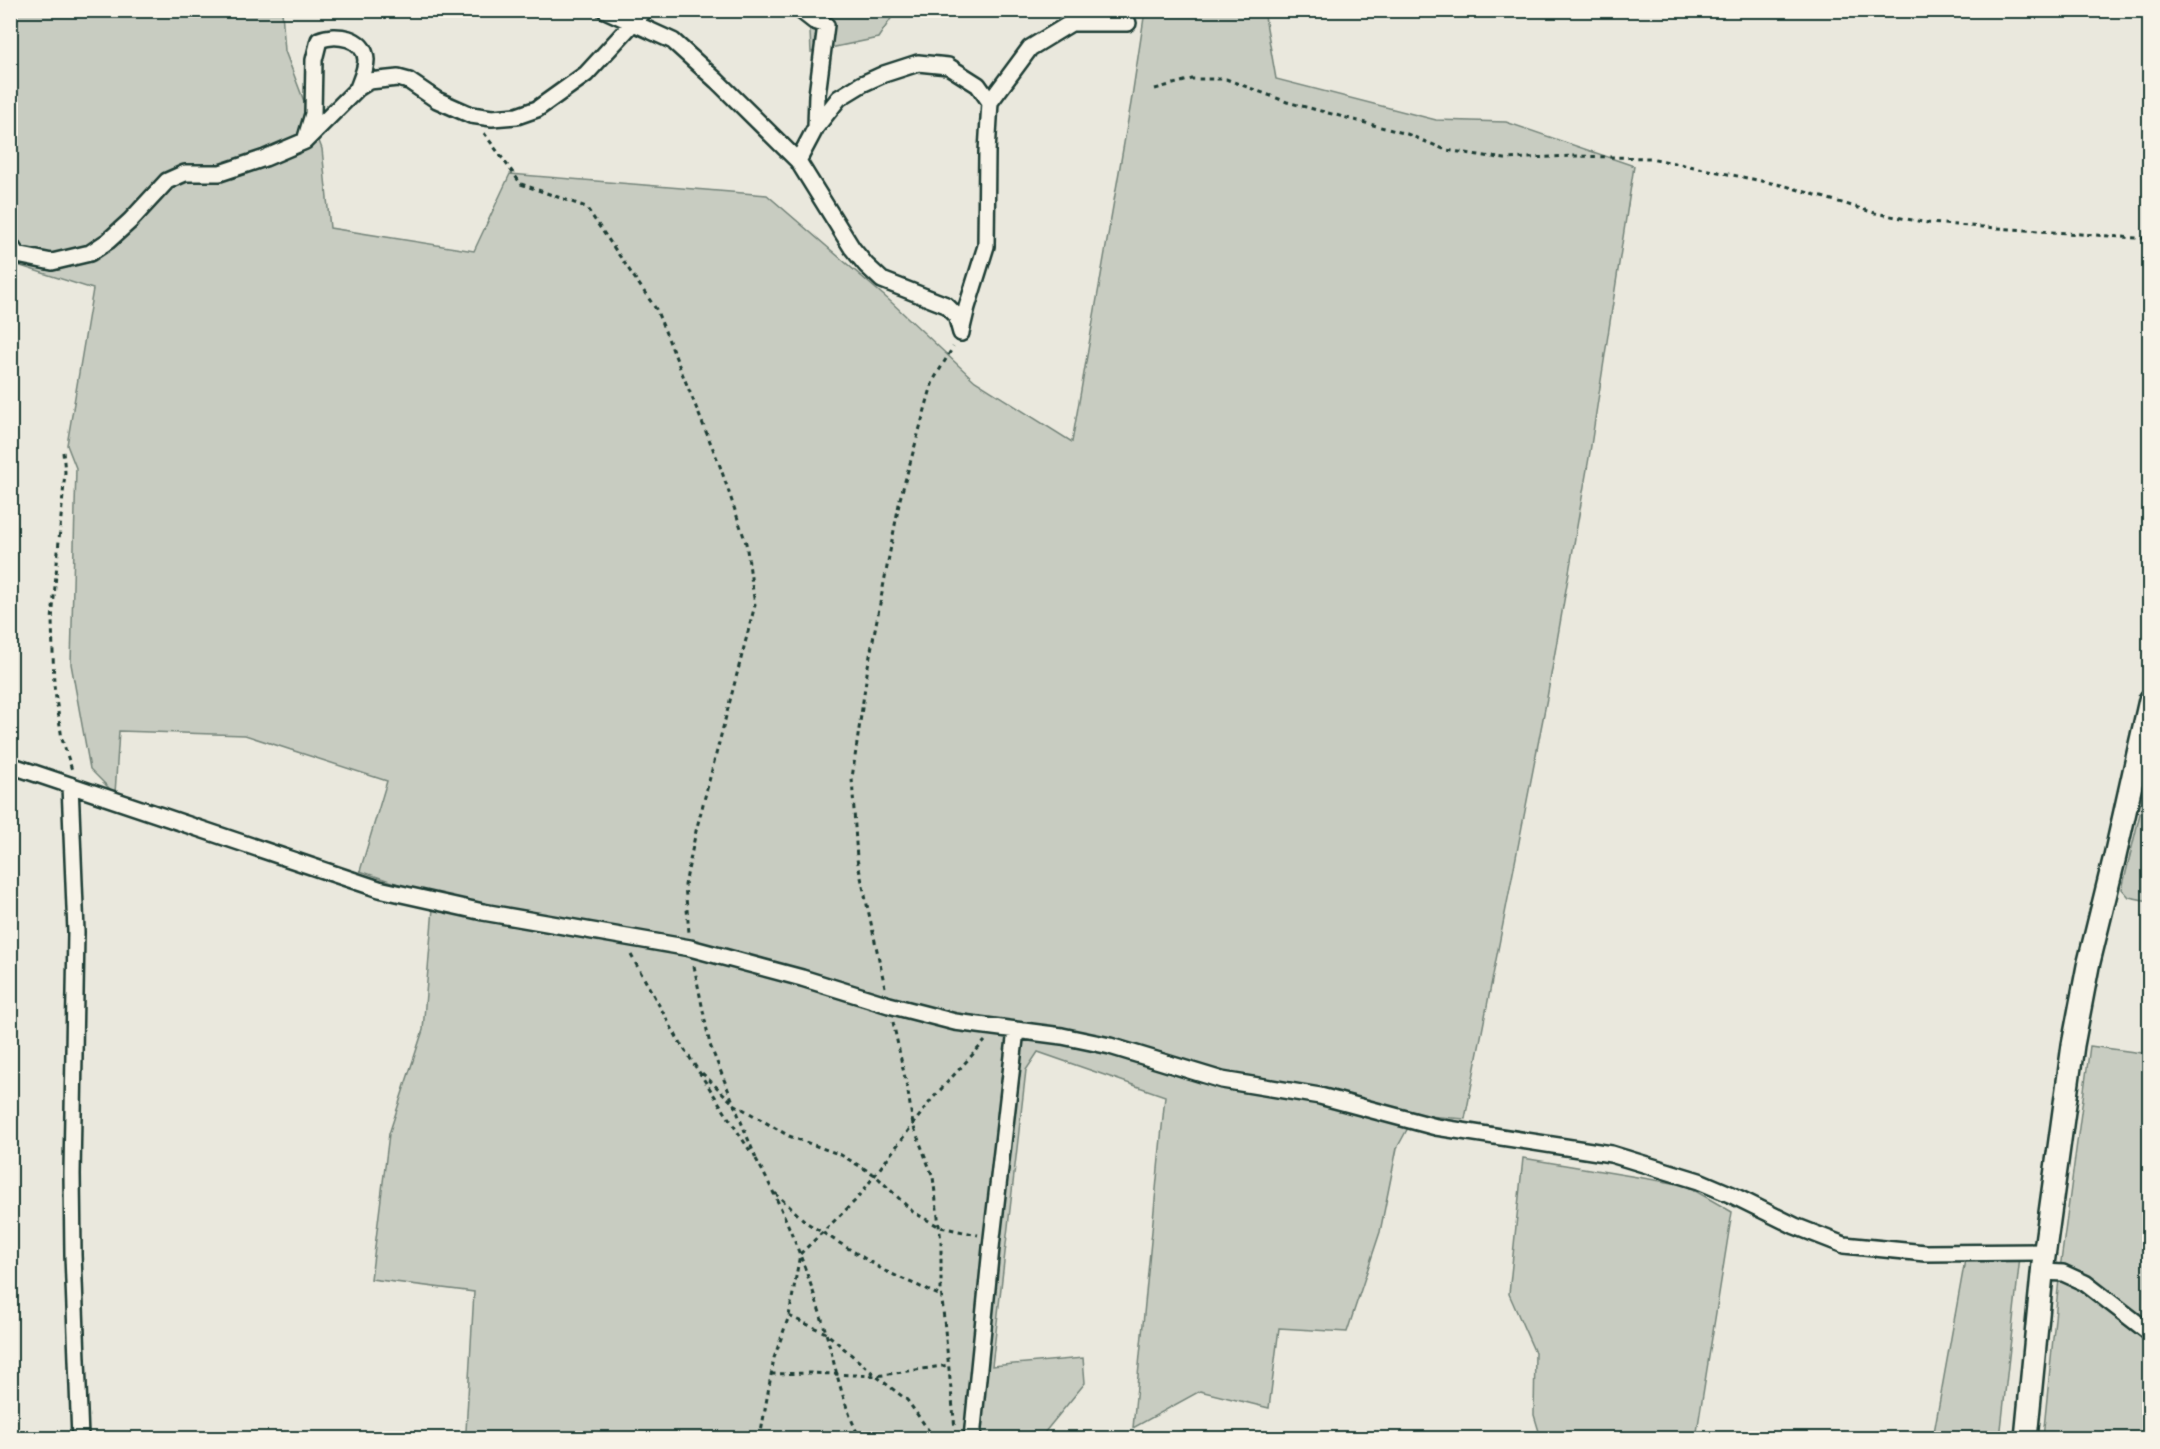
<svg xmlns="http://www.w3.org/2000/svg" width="2160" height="1449" viewBox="0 0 2160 1449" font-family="'Playpen Sans',sans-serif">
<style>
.green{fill:#c8ccc1;stroke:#74847a;stroke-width:1.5}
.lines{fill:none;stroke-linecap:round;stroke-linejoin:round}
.street-casing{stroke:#1f3d34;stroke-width:20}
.secondary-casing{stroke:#1f3d34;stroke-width:26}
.path{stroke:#1f3d34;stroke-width:3;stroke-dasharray:4.5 4.5;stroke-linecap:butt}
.street{stroke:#f7f3e8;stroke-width:15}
.secondary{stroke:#f7f3e8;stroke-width:21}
</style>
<rect width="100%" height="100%" fill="#eae8dd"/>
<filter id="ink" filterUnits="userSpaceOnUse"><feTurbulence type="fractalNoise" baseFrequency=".0167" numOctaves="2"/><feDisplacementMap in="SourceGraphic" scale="12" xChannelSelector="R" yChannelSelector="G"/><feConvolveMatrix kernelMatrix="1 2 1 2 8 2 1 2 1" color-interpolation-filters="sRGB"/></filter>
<g filter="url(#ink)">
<!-- green -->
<path class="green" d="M11,11h271l3,40 37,98 8,79 144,23 36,-77 257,21 123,106 85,80 97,61 59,-339 14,-92h119l12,68 160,41 70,2 128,44 -44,286 -43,246 -82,421 -50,-4 -18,33 -17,84 -33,100 -68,-4 -10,80 -69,-17 -67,37 32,-332 -127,-44 -12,18 -34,296 91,-8 2,25 -45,55h-577l3,-7 8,-139 -103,-13 18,-145 34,-104 11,-134 -74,-25 27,-90 -142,-46 -126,-4 -4,63 -25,-25 -19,-105 5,-196 -9,-23 26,-156 -82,-26z
M809,11h87l-18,27 -67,14z
M2149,776v125l-20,-4 -7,-8z
M2090,1046l59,8v384h-106l17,-169z
M1523,1158l162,27 47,27 -36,226h-155l-7,-23 1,-62 -26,-59z
M2020,1257l-20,181h-67l32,-178z"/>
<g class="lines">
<defs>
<path id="street" d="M605,10l68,31 44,40 81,80 54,87 14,17 16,15 64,25 10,10 5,18
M800,10l14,11 12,4 -9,70 -1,32
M990,102l40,-54 41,-25h57
M305,141l8,-27 1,-54 5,-20c16,-7 46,-3 47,20 0,9 -5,20 -8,28
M798,161l18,-34 23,-29 23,-14 22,-10 34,-11 30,3 30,19 12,17 -3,50 -1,94 -19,61 -6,25
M10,244l7,11 35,7 38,-9 18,-12 22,-20 37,-40 18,-8h35l45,-15 40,-17 53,-53 11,-7 29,-3 11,3 28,19 34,15 21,3 25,-2 20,-7 49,-35 59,-64
M10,765l369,124 104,23 207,36 112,30 87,27 66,17 107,14 48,10 112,34 98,16 116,31 175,27 88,27 33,14 63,31 49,19 81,8 120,-1
M70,785l6,147 -4,242 1,81 7,183
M2043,1272l20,1 22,10 65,50
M972,1438l20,-200 24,-208"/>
<path id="secondary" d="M2026,1438l17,-174 30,-219 15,-79 27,-110 35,-156"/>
</defs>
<!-- street casing -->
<use href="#street" class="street-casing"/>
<!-- secondary casing -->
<use href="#secondary" class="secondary-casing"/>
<!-- path -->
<path class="path" d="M1155,89l37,-10h34l61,23 120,32 39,16 59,9 69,-3 76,2 136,28 89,27 53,10 222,16
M484,133l37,51 65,23 70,102 64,157 26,77 9,62 -59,226 -11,54 4,48
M63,452l2,20 -13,148 2,65 8,54 10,31
M631,955l48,86 73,113
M694,966l16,79 47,116
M885,987l-28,-128 -5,-81 16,-112 32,-167 33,-118 20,-34
M893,1022l15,70 5,33 20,52 8,64v49l14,139
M702,1073l32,31 55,32 52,19 34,20 38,37 27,15 38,8
M756,1159c28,50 48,103 65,157 13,41 19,84 39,122
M775,1193l32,30 78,48 56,25
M789,1316l37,17 50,43 31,24 27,38
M771,1374l40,-1 65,3 73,-11
M760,1438l14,-80 15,-42 11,-62 57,-55 75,-100 53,-58"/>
<!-- street -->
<use href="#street" class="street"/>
<!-- secondary -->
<use href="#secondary" class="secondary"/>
</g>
</g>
<!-- margin -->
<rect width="2160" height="1449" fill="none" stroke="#f7f3e8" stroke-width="36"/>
<rect x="18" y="18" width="2124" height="1413" fill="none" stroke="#1f3d34" stroke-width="2" filter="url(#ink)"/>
</svg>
